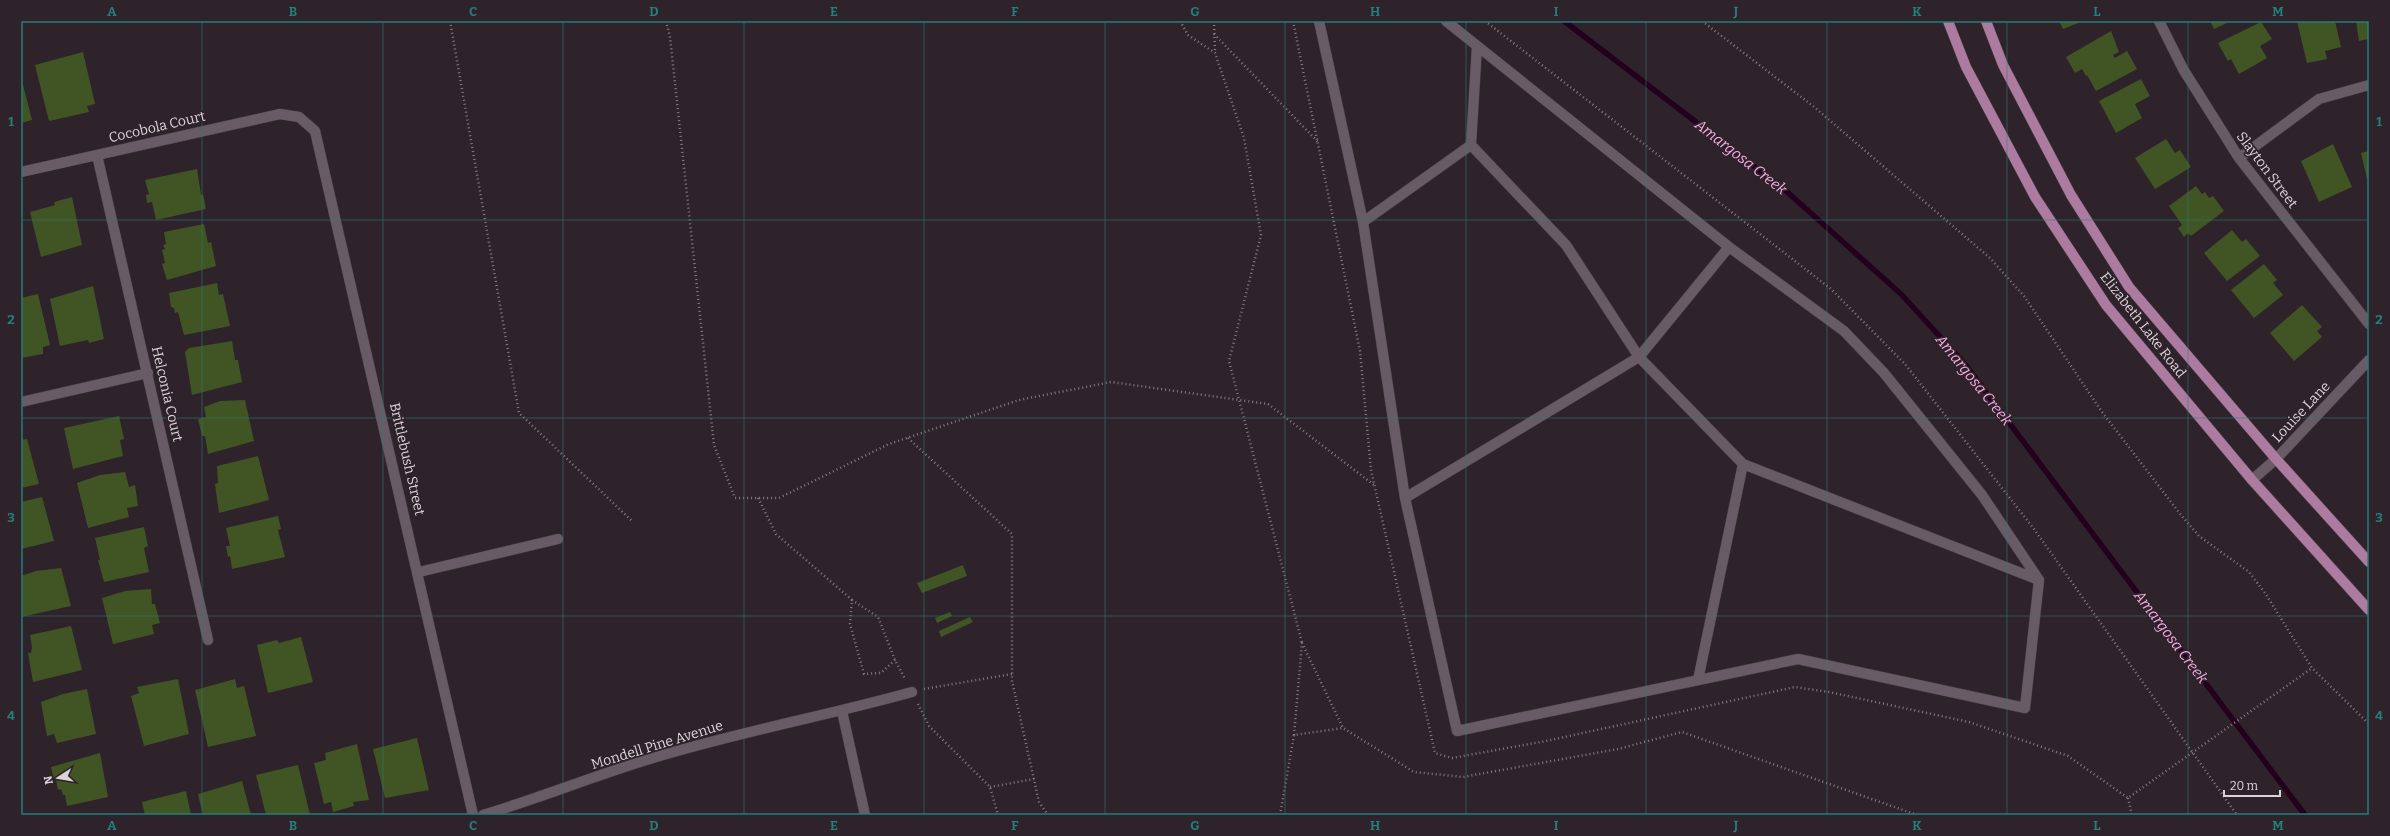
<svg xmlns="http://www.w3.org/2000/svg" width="2390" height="836" viewBox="0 0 2390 836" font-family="Bitter,serif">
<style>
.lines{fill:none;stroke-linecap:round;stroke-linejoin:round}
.stream{stroke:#23001c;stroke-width:5.5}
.building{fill:#415423}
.minor-casing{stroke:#4a4047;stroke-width:11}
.major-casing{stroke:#4a4047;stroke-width:11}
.path{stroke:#867c82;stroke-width:2.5;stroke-dasharray:1 3;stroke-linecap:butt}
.minor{stroke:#695b65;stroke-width:10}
.major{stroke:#ad7ba0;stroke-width:10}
.grid{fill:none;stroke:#247f79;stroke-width:1;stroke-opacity:0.55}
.labels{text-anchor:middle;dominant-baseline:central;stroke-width:3.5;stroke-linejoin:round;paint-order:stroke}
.street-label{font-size:14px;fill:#dcd4d9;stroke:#2f232b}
.water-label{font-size:15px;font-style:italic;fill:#f4ace0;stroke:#2f232b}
.neatline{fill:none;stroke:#247f79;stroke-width:1.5}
.grid-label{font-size:13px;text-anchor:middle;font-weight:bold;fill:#247f79}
</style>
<rect width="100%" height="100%" fill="#2f232b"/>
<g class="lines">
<!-- stream -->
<path class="stream" d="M1564,21l221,169 116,104 63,69 341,452"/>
</g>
<!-- building -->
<path class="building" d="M2059,21h24l-20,8z
M2210,21h21l-17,8z
M2297,21h38l6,26 -16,4 2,8 -20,4z
M2356,21h13v21l-1,-3 -9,2z
M2261,22l11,17 -12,7 7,12 -28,16 -8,-15 -3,2 -10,-18z
M2111,31l8,21 -6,3 2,3 12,-7 10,18 -41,22 -9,-16 -1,1 -4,-7 -7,4 -9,-16z
M83,52l12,52 -8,2 2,6 -40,9 -14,-56z
M21,77l11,43 -11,3z
M2141,79l9,17 -15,8 7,14 -26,15 -17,-32z
M2166,139l9,14 5,-3 11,17 -36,22 -20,-31z
M2333,144l19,43 -33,15 -18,-41z
M2369,151v28h-2l-6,-26z
M197,169l4,26 2,-1 3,15 -50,11 -4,-18 -5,1 -1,-8 3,-1 -4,-14z
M2196,186l6,8 3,-2 4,6 4,-2 11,15 -33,25 -3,-3 -4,4 -6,-9 4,-3 -13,-19z
M72,197l10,48 -41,12 -11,-45 25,-7 -1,-3z
M204,224l4,19 3,-1 5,24 -49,14 -5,-16 3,-1 -3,-13 3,-1 -2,-4 3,-1 -2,-12z
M2232,230l10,12 4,-3 14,17 -33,25 -23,-28z
M2264,264l13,16 -4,3 10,12 -29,23 -23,-28z
M217,283l2,12 4,-1 7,32 -46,9 -6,-23 -3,1 -1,-5 -3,-1 -2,-14z
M93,286l11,53 -15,4 -1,-3 -28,6 -10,-47z
M38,294l12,51 -7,2v7l-22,4v-60z
M2302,305l20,22 -5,4 5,6 -28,24 -24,-28z
M232,341l3,19h3l4,22 -50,13 -7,-43 4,-4z
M245,400l9,41 -46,13 -3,-18h-3l-4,-17 8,-2 -2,-10 16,-6z
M119,416l5,23 -4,1 3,16 -50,13 -9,-41z
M27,439l12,45 -18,4v-48z
M258,456l11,44 -50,13 -4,-29 3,-1 -1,-17z
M125,472l4,15 6,-2 3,21 -11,2 2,9 -41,11 -11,-45 23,-8z
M42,497l12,44 -33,8v-47z
M278,516l3,13 -3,1 7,27 -53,12 -2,-13 -2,1 -2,-11h4l-4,-18z
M144,527l4,19 -4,2 5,24 -45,10 -6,-22h2l-5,-22z
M963,565l4,11 -45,17 -5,-10z
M61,568l10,38 -50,11v-41l15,-5z
M151,589l1,15h3l5,19 -8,2 2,9 -41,10 -11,-46 23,-7z
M950,612l2,4 -15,7 -2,-5z
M970,617l3,5 -32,15 -2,-6z
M71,626l11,44 -49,12 -5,-29h3l1,-6 -2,-12z
M301,637l12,45 -45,11 -11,-48 20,-5 2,3z
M178,679l11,55 -45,12 -13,-50 8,-3 -2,-6z
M235,679l2,9 7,-2 12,50 -48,11 -13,-57z
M87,689l9,45 -39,9 -3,-9 -7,2 -6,-34 22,-8z
M417,738l12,52 -44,8 -12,-49z
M357,744l12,56 -16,2 1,4 -21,6 -2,-10 -7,2 -10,-41 12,-3 -1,-7z
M100,753l8,44 -41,9 -2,-11h-2l-2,-6 -3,1 -2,-10h-2l-3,-13z
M298,765l12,50h-44l-10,-40z
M242,781l9,34h-48l-5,-21z
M186,791l5,24h-46l-3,-13z"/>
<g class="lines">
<defs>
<path id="minor" d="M1319,21l44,201 108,-77 6,-99
M2159,21l24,48 56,89 130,166
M97,155l111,485
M2239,158l80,-59 50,-14
M21,172l259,-58 19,3 16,14 158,684
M1363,222l42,276 52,233 341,-72 227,49 14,-128 -296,-116 -104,-107 -73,-112 -95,-100
M1729,247l115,84 40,42 98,122 57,85
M21,402l127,-29
M2252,480l24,-21 93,-99
M1405,498l234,-141 90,-110 -283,-226
M419,572l139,-33
M1698,680l45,-216
M842,711l23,104
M483,815c57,-17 113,-40 170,-57 85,-26 173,-42 259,-66"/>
<path id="major" d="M1948,21l18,46 69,130 71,108 146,175 117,130
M1986,21l17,44 68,130 58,92 147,172 93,103"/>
</defs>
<!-- minor casing -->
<use href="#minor" class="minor-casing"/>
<!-- major casing -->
<use href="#major" class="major-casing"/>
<!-- path -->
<path class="path" d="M450,21l69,392 114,109
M666,21l4,16 44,408 21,53h44l110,-54 130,-44 92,-18 157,22 106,81
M1180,21l8,14 27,18 29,85 17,97 -32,126 73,282
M1214,21l1,31
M1293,21l67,330 11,119 64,283 17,5 94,-17 249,-54 34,5 140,30 99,34 60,42 184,-130
M1485,21l346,268 74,75 129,165 203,286
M1702,21l111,85 177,152 34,38 78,116 79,103 18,21 50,36 16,21 47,75 57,56
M1214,34l105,109
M908,438l104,96v147l27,121 9,13
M758,498l18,36 76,66
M895,660l-14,13 -17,1 -14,-50 2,-24 26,17 17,43 10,19
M924,689l88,-15
M918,704l11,22 61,61 8,28
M1294,735l8,-92 41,85
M990,787l44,-8
M2128,798l4,17
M1280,815l14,-80 49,-7 71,44 49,5 155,-28 64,-17 235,83"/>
<!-- minor -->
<use href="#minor" class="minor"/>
<!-- major -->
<use href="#major" class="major"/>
</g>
<!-- grid -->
<path class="grid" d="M202,21v794M383,21v794M563,21v794M744,21v794M924,21v794M1105,21v794M1285,21v794M1466,21v794M1646,21v794M1827,21v794M2007,21v794M2188,21v794M21,220h2348M21,418h2348M21,616h2348"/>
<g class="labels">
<!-- street labels -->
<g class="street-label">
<text transform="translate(157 127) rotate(-13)">Cocobola Court</text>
<text transform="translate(2267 170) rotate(53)">Slayton Street</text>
<text transform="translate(2143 325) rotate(52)">Elizabeth Lake Road</text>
<text transform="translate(167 394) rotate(77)">Helconia Court</text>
<text transform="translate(2301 412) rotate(-47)">Louise Lane</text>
<text transform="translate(407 459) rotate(77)">Brittlebush Street</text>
<text transform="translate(657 745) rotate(-17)">Mondell Pine Avenue</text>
</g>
<!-- water labels -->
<g class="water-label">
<text transform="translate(1741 157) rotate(38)">Amargosa Creek</text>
<text transform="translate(1974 380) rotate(51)">Amargosa Creek</text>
<text transform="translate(2171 637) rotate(53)">Amargosa Creek</text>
</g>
</g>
<!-- border -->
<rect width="2390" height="836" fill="none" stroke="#2f232b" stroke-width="44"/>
<!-- north arrow -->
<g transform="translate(58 778) rotate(258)" stroke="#2f232b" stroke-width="3" paint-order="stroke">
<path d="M0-3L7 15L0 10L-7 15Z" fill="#dcd4d9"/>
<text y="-6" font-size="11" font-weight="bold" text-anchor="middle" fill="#dcd4d9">N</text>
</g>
<!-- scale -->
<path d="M2224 790v6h56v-6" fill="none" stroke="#dcd4d9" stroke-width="2"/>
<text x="2230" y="790" font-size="12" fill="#dcd4d9" stroke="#2f232b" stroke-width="3" paint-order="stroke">20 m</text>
<rect x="22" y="22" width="2346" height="792" class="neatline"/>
<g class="grid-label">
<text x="112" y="16">A</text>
<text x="293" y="16">B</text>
<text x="473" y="16">C</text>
<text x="654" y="16">D</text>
<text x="834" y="16">E</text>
<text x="1015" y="16">F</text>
<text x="1195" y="16">G</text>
<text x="1375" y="16">H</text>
<text x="1556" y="16">I</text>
<text x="1736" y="16">J</text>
<text x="1917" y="16">K</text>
<text x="2097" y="16">L</text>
<text x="2278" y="16">M</text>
<text x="11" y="126">1</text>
<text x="2379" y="126">1</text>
<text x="11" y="324">2</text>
<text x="2379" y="324">2</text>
<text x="11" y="522">3</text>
<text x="2379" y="522">3</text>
<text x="11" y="720">4</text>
<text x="2379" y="720">4</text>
<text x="112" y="830">A</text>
<text x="293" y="830">B</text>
<text x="473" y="830">C</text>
<text x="654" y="830">D</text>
<text x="834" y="830">E</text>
<text x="1015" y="830">F</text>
<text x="1195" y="830">G</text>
<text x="1375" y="830">H</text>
<text x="1556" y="830">I</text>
<text x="1736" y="830">J</text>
<text x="1917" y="830">K</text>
<text x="2097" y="830">L</text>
<text x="2278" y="830">M</text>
</g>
</svg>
